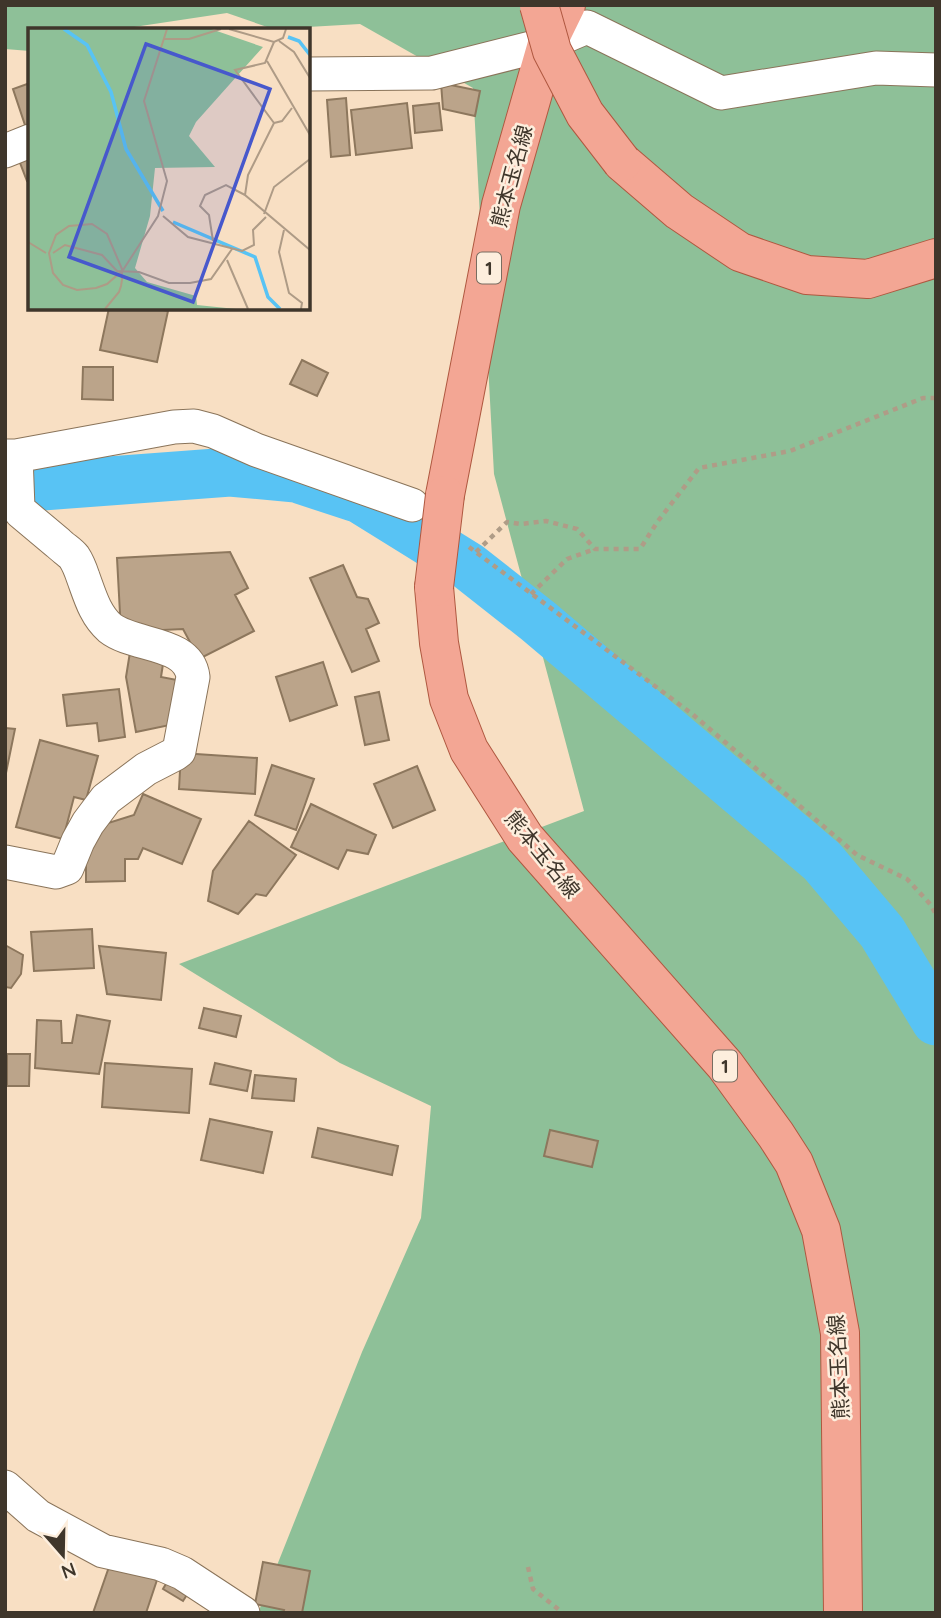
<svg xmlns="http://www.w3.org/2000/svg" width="941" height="1618" viewBox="0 0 941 1618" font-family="Quicksand,'Noto Sans JP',sans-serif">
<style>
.green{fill:#8ec098}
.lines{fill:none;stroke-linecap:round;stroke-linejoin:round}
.river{stroke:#58c3f4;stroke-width:49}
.building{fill:#bba48a;stroke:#8d775d;stroke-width:2}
.street-casing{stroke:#8a745a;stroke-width:35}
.primary-casing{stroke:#af5840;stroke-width:40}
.path{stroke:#af9c87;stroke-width:4.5;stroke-dasharray:5 5;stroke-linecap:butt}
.street{stroke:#fff;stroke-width:33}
.primary{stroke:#f3a694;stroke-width:38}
.primary-bridge-casing{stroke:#af5840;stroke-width:40;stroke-linecap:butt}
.primary-bridge{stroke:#f3a694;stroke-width:38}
.labels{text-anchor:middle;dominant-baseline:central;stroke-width:5;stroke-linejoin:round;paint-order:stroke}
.shield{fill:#fdeedd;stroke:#786d60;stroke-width:2}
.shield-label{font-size:19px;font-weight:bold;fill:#3f362b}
.street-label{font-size:21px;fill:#3f362b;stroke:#fdeedd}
.inset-river{fill:none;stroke:#58c3f4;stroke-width:3.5}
.inset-road{fill:none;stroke:#ae9b86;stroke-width:2}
.view{fill:#4758cc;fill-opacity:0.15;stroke:#4758cc;stroke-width:3.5}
.inset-edge{fill:none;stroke:#3f362b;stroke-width:3.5}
</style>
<rect width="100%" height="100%" fill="#f8dfc3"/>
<!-- green -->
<path class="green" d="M5,5h931v1608h-678l104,-261 59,-134 10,-112 -91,-43 -161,-99 405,-153 -90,-337 -21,-386 -113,-64 -87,5 -46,-16 -113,17h-84v21l-25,-2z"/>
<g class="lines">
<!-- river -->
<path class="river" d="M5,486l24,1 201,-15 66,6 64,21 108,67 70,55 284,240 60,71 54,89"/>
</g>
<!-- building -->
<path class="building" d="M30,83v44l-4,1 -13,-39z
M441,83l39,8 -5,25 -32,-7z
M346,98l4,57 -19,2 -4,-57z
M407,103l5,45 -56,7 -5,-45z
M439,103l3,27 -27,3 -2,-27z
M30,150v30l-3,1 -10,-26z
M109,308h45l14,3 -11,51 -57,-12z
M302,360l26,13 -11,23 -27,-12z
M83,367h30v33l-31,-1z
M230,552l18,36 -13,7 19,36 -55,28 -16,-30 -62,3 -4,-74z
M343,565l14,32 11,2 11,24 -13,6 13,32 -27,11 -42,-94z
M131,646l34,5 -4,26 16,3 -7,45 -34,7 -10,-55z
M323,662l14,43 -47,16 -14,-44z
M119,689l6,48 -26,4 -2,-18 -30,3 -4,-31z
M379,692l10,48 -24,5 -10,-48z
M5,728l10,1 -9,44h-1z
M40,740l58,16 -12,44 -12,-3 -11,42 -47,-12z
M181,753l76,5 -2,36 -76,-5z
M272,765l42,14 -18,51 -41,-15z
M417,766l18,44 -42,18 -19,-44z
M143,794l58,25 -19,45 -39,-16 -5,11h-13v22l-39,1v-52l48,-15z
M311,804l65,31 -8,19 -21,-4 -9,19 -47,-22z
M249,821l47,34 -30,41 -10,-2 -18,20 -30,-13 5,-30z
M92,929l2,39 -60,3 -3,-39z
M5,945l18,10 -2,19 -10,14 -6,-1z
M99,946l67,7 -5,47 -54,-6z
M204,1008l37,8 -5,21 -37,-9z
M77,1015l33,6 -11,53 -64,-6 2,-48 24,1 1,22h10z
M7,1054h23l-1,32h-22z
M105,1063l87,6 -3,44 -87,-6z
M215,1063l36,8 -4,20 -37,-7z
M255,1075l41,4 -2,22 -42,-3z
M210,1119l62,13 -9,41 -62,-13z
M318,1128l80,18 -6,29 -80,-18z
M550,1130l48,11 -6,26 -48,-11z
M263,1562l47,9 -8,42h-19l1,-3 -29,-6z
M110,1564l47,16 -11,33h-53z
M170,1577l20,13 -7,11 -20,-12z"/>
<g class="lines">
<defs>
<path id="street" d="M308,74l124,-1 115,-29 40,-17 134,66 155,-25 60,2
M5,151l25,-10
M5,456h11l158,-29 20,-1 19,5 43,19 156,55
M5,862l51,10 11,-4 11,-27 10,-18 18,-24 40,-30 29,-15 4,-3 14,-74c-4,-36 -59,-30 -83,-49 -15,-13 -20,-32 -27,-51 -2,-6 -5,-14 -9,-20 -4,-5 -11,-9 -16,-14 -12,-10 -25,-21 -37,-31l-3,-4 -2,-52
M5,1487l33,29 65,35 58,13 21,9 61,40"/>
<path id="primary" d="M622,162l57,49 61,41 67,23 61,4 68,-21
M445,495l56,-290 46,-161 19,-39
M434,587l5,56 10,56 20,51 56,88 200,227 51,70 18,28 27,67 19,103 3,280"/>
</defs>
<!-- street casing -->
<use href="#street" class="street-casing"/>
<!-- primary casing -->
<use href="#primary" class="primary-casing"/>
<!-- path -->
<path class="path" d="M469,547l222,166 166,142 50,24 24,26 5,10
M476,552l31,-30 14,2 25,-3 31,8 18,20h45l18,-28 41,-53 91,-17 133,-53h13
M531,594l36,-35 28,-10
M528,1567l5,22 30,24"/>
<!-- street -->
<use href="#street" class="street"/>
<!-- primary -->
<use href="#primary" class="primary"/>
<defs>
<path id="primary-bridge" d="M539,5l13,46 33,63 37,48
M434,587l11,-92"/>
</defs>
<!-- primary-bridge casing -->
<use href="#primary-bridge" class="primary-bridge-casing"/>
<!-- primary-bridge -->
<use href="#primary-bridge" class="primary-bridge"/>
</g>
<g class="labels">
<!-- shield labels -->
<g class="shield">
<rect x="477" y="252.5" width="24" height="31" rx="5"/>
<rect x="713" y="1050.5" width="24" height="31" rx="5"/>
</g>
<g class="shield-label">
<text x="489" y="268">1</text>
<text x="725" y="1066">1</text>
</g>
<!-- street labels -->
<g class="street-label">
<text transform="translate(511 176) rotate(-75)">熊本玉名線</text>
<text transform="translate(543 854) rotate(51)">熊本玉名線</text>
<text transform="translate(838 1367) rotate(-93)">熊本玉名線</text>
</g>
</g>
<!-- overview -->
<g transform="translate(28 28)">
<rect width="282" height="282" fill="#f8dfc3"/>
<path d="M0,1h183l52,18 -67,75 -7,14 26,31 -60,1 -5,48 -15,52 12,14 49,14 1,9 39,4h-208z" fill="#8ec098"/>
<path class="inset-river" d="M36,1l23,16 24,47 15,57 37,62M260,9l11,4 11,14M145,194l82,35 13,40 12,12"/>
<path class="inset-road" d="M201,1l45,13 9,-4 3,-9M135,11h26l32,-10M251,13l15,11 16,26M239,33l43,74M246,95l-26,52 -3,20 65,55M246,95l-39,-53 30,-7 9,-21M246,95l8,-2 10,-13M236,186l10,-27 36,-28M135,188l25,21 54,14 12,-6 -1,-15 13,-13M256,202l-5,22 10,41 13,10 -1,6M185,213l-4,-26 -9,-9 5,-11 21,-10 19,10M0,214l18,11M25,225l12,-8 37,10 15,16 22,1 30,11h21l21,-4 21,-30M199,232l21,49M77,281l14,-17 2,-6 1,-6v-11l-15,-35 -15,-10 -23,2 -13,9 -7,18 4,20 10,12 14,5 19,-2 11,-4 16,-14 35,-54 9,-35 -23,-80 23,-72"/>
<path class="view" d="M118,16l124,45 -77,213 -124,-45z"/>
<rect width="282" height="282" class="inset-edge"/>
</g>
<!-- border -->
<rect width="941" height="1618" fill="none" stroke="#3f362b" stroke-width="14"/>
<!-- north arrow -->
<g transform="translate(63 1555) rotate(160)" stroke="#fdeedd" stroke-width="5" paint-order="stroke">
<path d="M0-5L12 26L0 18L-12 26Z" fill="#3f362b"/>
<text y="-10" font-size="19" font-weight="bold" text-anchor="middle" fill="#3f362b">N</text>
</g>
</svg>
